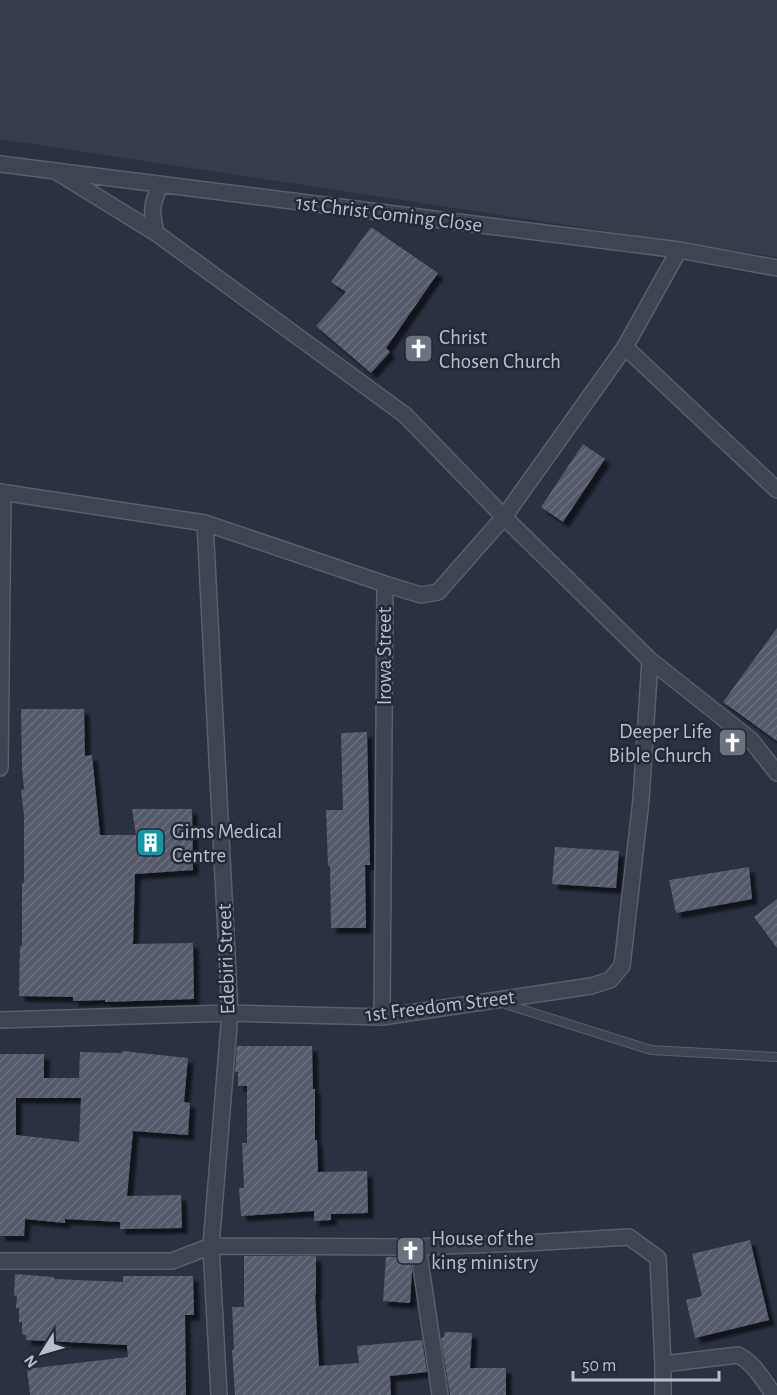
<svg xmlns="http://www.w3.org/2000/svg" width="777" height="1395" viewBox="0 0 777 1395" font-family="'Alegreya Sans',sans-serif">
<style>
.airport{fill:#353c4a}
.building{fill:url(#building-hatch);fill-rule:evenodd;filter:url(#shadow)}
.lines{fill:none;stroke-linecap:round;stroke-linejoin:round}
.lane-casing{stroke:#595f6b;stroke-width:10}
.street-casing{stroke:#595f6b;stroke-width:18}
.lane{stroke:#3e4450;stroke-width:8}
.street{stroke:#3e4450;stroke-width:15}
.labels{text-anchor:middle;dominant-baseline:central;stroke-width:5;stroke-linejoin:round;paint-order:stroke}
.street-label{font-size:21px;fill:#bbbfca;stroke:#232936}
.poi-label{font-size:21px;fill:#bbbfca;stroke:#232936;text-anchor:start}
</style>
<defs>
<pattern id="building-hatch" width="6" height="6" patternUnits="userSpaceOnUse" patternTransform="scale(1.5)"><rect width="6" height="6" fill="#545a6b"/><path d="M-1 1l2-2M0 6l6-6M5 7l2-2" fill="none" stroke="#6b707f"/></pattern>
<filter id="shadow"><feDropShadow dx="5.5" dy="5.5" stdDeviation="1.5" flood-color="#0009"/></filter>
</defs>
<rect width="100%" height="100%" fill="#2a3140"/>
<!-- airport -->
<path class="airport" d="M0,0h777v257l-777,-118z"/>
<!-- building -->
<path class="building" d="M371,227l67,46 -52,75 4,4 -19,21 -55,-47 30,-34 -15,-10z
M583,444l22,15 -42,63 -22,-15z
M777,628v113l-54,-39z
M21,709h63l1,47 7,-1 8,80h36l-4,-26h60l1,61 -58,4 -2,70 60,-1 1,56 -89,3v-2l-32,1v-4l-54,-1 1,-50h2v-63h2v-67l-3,-26 3,-1 -2,-20z
M367,732l3,133h-5l1,63h-35l-1,-62h-2l-2,-56h17l-2,-77z
M555,847l64,4 -3,37 -64,-4z
M749,867l3,32 -76,14 -7,-33z
M777,899v49l-23,-31z
M237,1046h75l1,43h2v51h2l1,32 49,-1 1,42 -37,1v6l-17,1v-10l-73,5 -2,-28h5l-2,-45h5v-57h-9v-14h-3z
M122,1051l66,7 -4,44 6,1 -2,32 -55,-4 -6,65 54,-1 1,33 -62,1v-7l-55,-3v4l-40,-4 -1,17h-24v-182h44v24h35l1,-26 42,1zM16,1098h65l-2,44 -63,-7z
M750,1240l19,80 -74,18 -9,-38 16,-4 -10,-42z
M244,1256h72v39h-1l4,71 40,-3 -2,-17 65,-6 5,32 -37,4 1,19h-156l-3,-45h2l-2,-43h12z
M386,1257h24l2,13 -2,33 -27,-2z
M15,1274l39,3v2l69,3v-6h70l1,39h-9l1,80h-156l-3,-26 101,-12 -1,-12 -101,-5v-5l-4,-1v-12h-3v-14h-3l1,-12h-3z
M445,1332l27,1 -2,35h36v27h-56l-9,-57 3,-1z"/>
<g class="lines">
<defs>
<path id="lane" d="M502,1003l149,47 126,7"/>
<path id="street" d="M0,164l679,86 98,18
M57,172l99,61 249,182 99,102 146,143 101,80 26,33
M156,233c-5,-23 -5,-26 4,-48
M625,347l152,143
M0,492l205,31 180,61 36,11 17,-3 66,-75 121,-170 54,-97
M205,523l25,490 -19,233 8,149
M0,768l3,-276
M382,1017l3,-433
M0,1020l230,-7 152,4 209,-31 19,-6 12,-14 19,-166 9,-140
M418,1247l22,148
M0,1261h172l39,-15 207,1 108,-4 103,-6 29,21 5,106v31
M663,1364l75,-9c16,8 26,26 36,40"/>
</defs>
<!-- lane casing -->
<use href="#lane" class="lane-casing"/>
<!-- street casing -->
<use href="#street" class="street-casing"/>
<!-- lane -->
<use href="#lane" class="lane"/>
<!-- street -->
<use href="#street" class="street"/>
</g>
<!-- icons -->
<defs>
<symbol id="church-square" viewBox="-11 -11 22 22"><rect x="-9" y="-9" width="18" height="18" rx="4" fill="#6b7280" stroke="#232936"/><path d="M-1.2-6h2.4v3.5h3.3v2.4h-3.3V6h-2.4V-.1h-3.3v-2.4h3.3Z" fill="#fff"/></symbol>
<symbol id="building-square" viewBox="-11 -11 22 22"><rect x="-9" y="-9" width="18" height="18" rx="4" fill="#0f9aa8" stroke="#232936"/><path d="M-4-6H4V6H1V3H-1V6H-4ZM-2.5-4.3h1.7v1.8h-1.7ZM.8-4.3h1.7v1.8H.8ZM-2.5-1h1.7V.8h-1.7ZM.8-1h1.7V.8H.8Z" fill="#fff"/></symbol>
</defs>
<g fill-rule="evenodd">
<use href="#church-square" x="402" y="332" width="33" height="33"/>
<use href="#church-square" x="716" y="726" width="33" height="33"/>
<use href="#building-square" x="134" y="826" width="33" height="33"/>
<use href="#church-square" x="394" y="1234" width="33" height="33"/>
</g>
<g class="labels">
<!-- street labels -->
<g class="street-label">
<text transform="translate(389 214) rotate(7)">1st Christ Coming Close</text>
<text transform="translate(384 656) rotate(-90)">Irowa Street</text>
<text transform="translate(226 959) rotate(-92)">Edebiri Street</text>
<text transform="translate(440 1006) rotate(-7)">1st Freedom Street</text>
</g>
<!-- poi labels -->
<g class="poi-label">
<text x="439" y="337">Christ<tspan x="439" dy="24">Chosen Church</tspan></text>
<text x="712" y="731" text-anchor="end">Deeper Life<tspan x="712" dy="24">Bible Church</tspan></text>
<text x="172" y="831">Gims Medical<tspan x="172" dy="24">Centre</tspan></text>
<text x="431" y="1238">House of the<tspan x="431" dy="24">king ministry</tspan></text>
</g>
</g>
<!-- north arrow -->
<g transform="translate(42 1353) rotate(233)" stroke="#232936" stroke-width="4.5" paint-order="stroke">
<path d="M0-4.5L10 22L0 15L-10 22Z" fill="#bbbfca"/>
<text y="-9" font-size="16" font-weight="bold" text-anchor="middle" fill="#bbbfca">N</text>
</g>
<!-- scale -->
<path d="M573 1371v9h146v-9" fill="none" stroke="#bbbfca" stroke-width="3"/>
<text x="582" y="1371" font-size="18" fill="#bbbfca" stroke="#232936" stroke-width="4.5" paint-order="stroke">50 m</text>
</svg>
